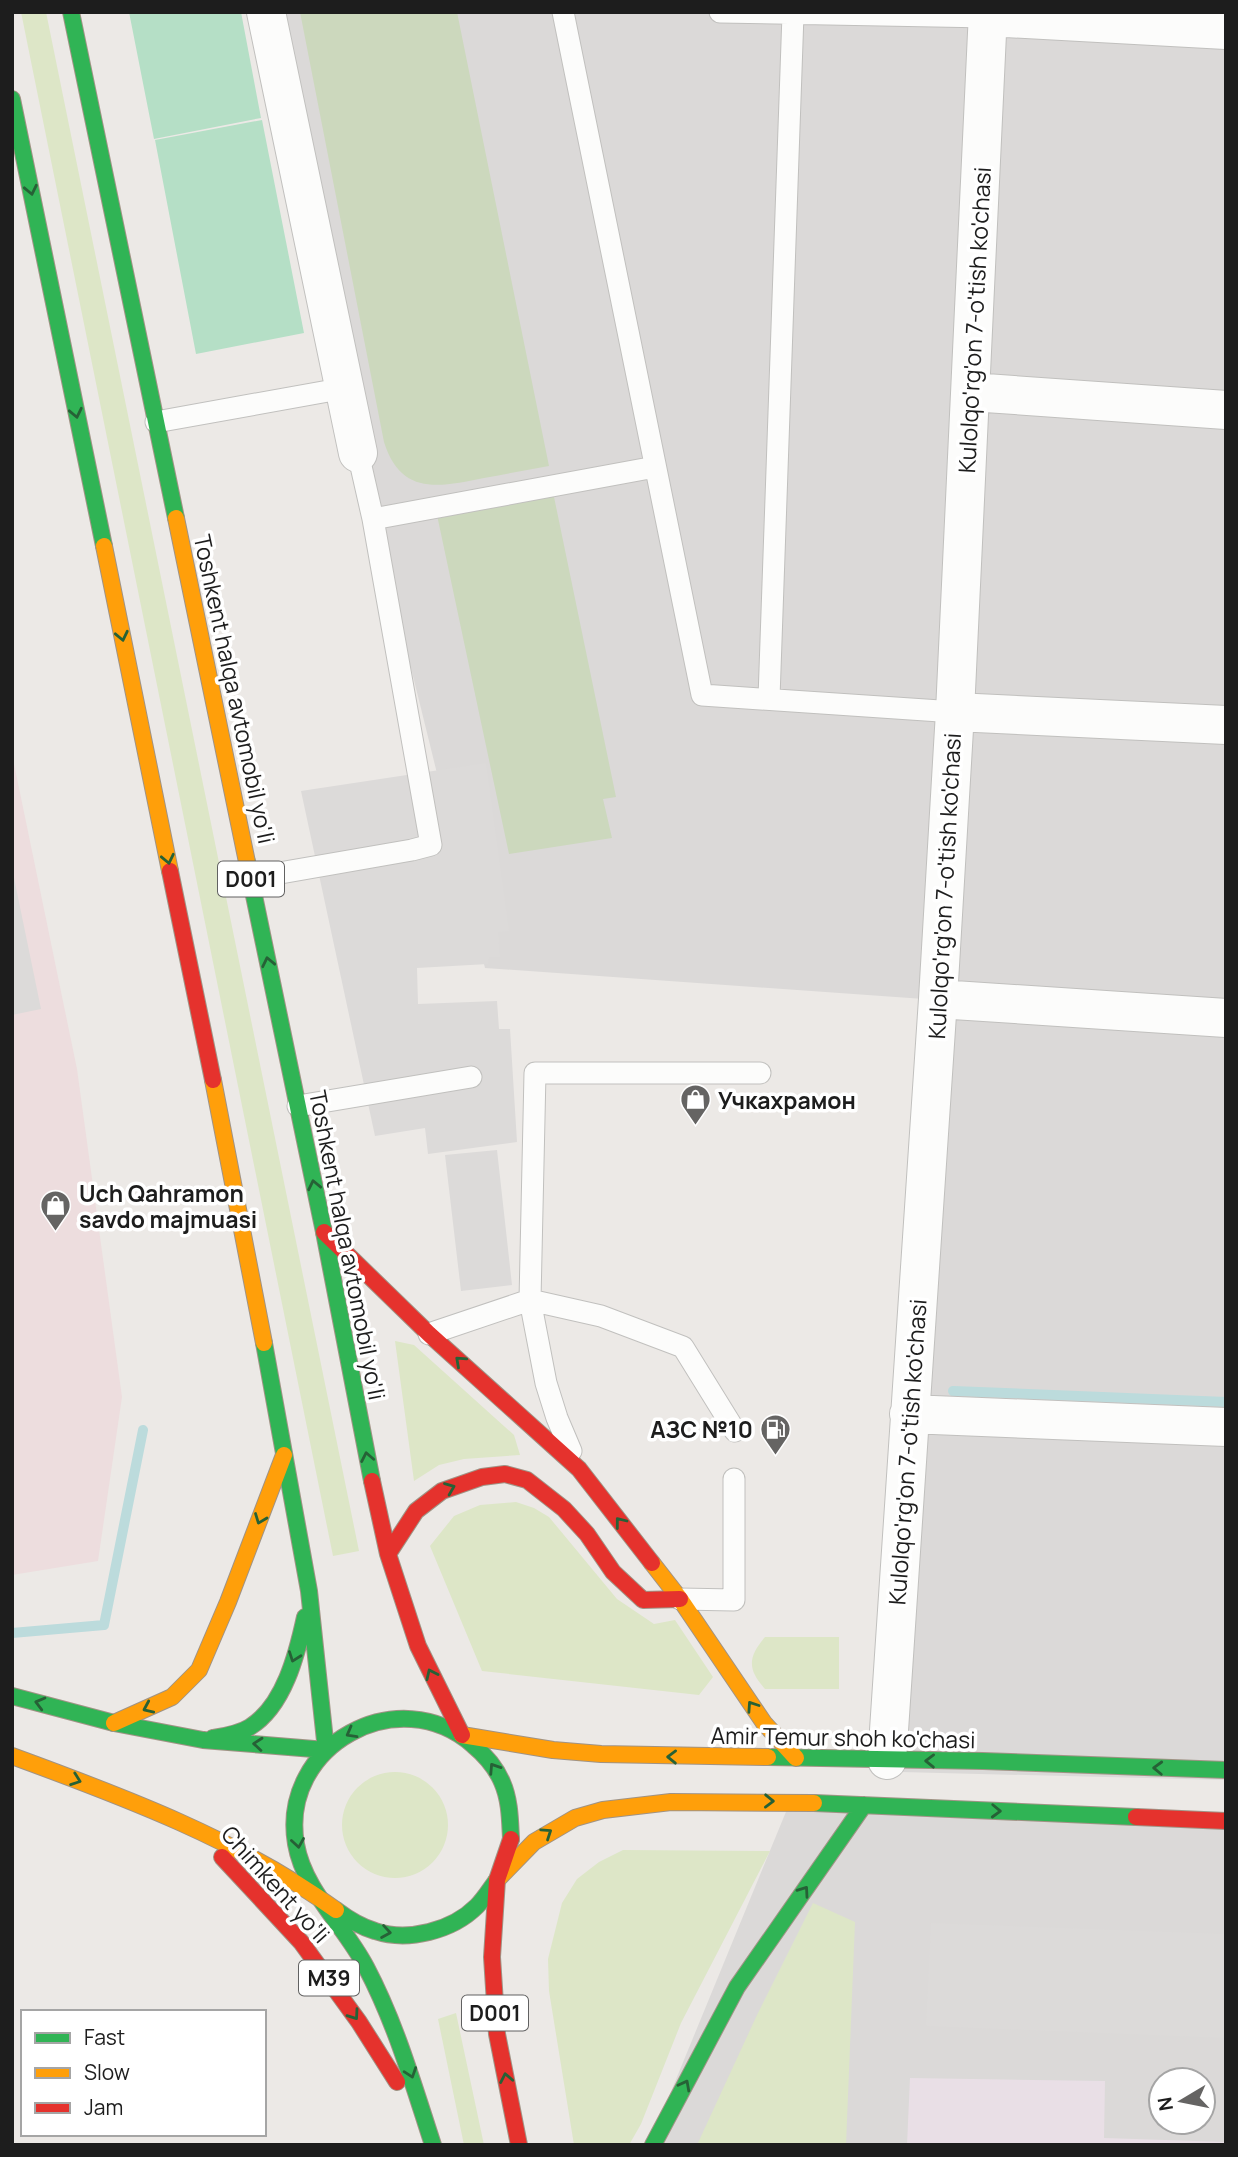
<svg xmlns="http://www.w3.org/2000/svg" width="1238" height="2157" viewBox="0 0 1238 2157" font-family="Manrope,sans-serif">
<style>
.residential{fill:#dbd9d8;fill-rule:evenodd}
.commercial{fill:#edddde}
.industrial{fill:#e9dfe6}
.grass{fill:#dde6c7}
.forest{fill:#ccd8bd}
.pitch{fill:#b5dfc6}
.parking{fill:#dcdad9}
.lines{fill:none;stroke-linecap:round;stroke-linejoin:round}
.stream{stroke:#bcdbdc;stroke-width:10}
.lane-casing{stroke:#c1c0be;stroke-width:23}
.street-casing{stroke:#c1c0be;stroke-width:40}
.fast-casing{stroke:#a09385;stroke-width:18}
.slow-casing{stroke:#a09385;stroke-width:18}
.jam-casing{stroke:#a09385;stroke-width:18}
.lane{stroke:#fcfcfb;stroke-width:21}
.street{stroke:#fcfcfb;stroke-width:38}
.fast{stroke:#30b455;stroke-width:16}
.slow{stroke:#ff9f0a;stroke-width:16}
.jam{stroke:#e5322d;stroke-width:16}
.oneway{stroke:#266136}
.labels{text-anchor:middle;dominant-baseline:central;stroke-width:7;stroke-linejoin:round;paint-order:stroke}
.shield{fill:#fff;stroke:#616161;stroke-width:2}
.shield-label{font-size:21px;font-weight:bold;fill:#1d1d1d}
.street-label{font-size:23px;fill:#1d1d1d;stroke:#fff}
.poi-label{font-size:23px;font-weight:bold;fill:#1d1d1d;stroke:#fff;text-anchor:start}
</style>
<rect width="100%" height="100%" fill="#ece9e6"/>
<!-- residential -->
<path class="residential" d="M266,12h960v1768l-325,-8 37,-772 -453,-32 -127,-515z
M790,1802l436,19v324h-577zM1161,2080h42v42h-42z"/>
<!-- commercial -->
<path class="commercial" d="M12,754l65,315 45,328 -24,164 -86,14z"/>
<!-- industrial -->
<path class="industrial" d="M910,2078l195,3 -1,57 122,4v3h-319z"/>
<!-- grass -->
<path class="grass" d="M21,12h25l313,1539 -26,5z
M395,1341l19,4 100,90 6,20 -56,4 -25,6 -25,16z
M516,1502l18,6 15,9 68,82 37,25 21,-4 38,57 -14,18 -217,-24 -52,-125 24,-30 26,-11z
M765,1637h74v52h-74c-18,-20 -17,-32 0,-52z
M342 1825a53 53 0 1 1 106 0a53 53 0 1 1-106 0Z
M623,1850l147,1 -89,172 -40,101 -12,21h-55l-25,-154 -1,-32 14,-56 15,-24 22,-17z
M813,1903l42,19 -9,223h-149l60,-130z
M456,2013l28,132h-20l-26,-126z"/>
<!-- forest -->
<path class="forest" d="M300,12h157l92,454c-22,4 -44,8 -65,12 -45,9 -83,18 -100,-36z
M553,492l63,305 -13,2 9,39 -103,16 -72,-339z"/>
<!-- pitch -->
<path class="pitch" d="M129,12h112l20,106 -107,21z
M262,120l42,213 -108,21 -41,-214z"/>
<!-- parking -->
<path class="parking" d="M486,763l23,168 -11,1 2,25h-11l-1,7 -71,4 1,36 79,-3 2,28h11l7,113 -89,12 -3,-26 -50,8 -74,-345z
M12,868l29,141 -29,6z
M497,1150l15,135 -51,6 -16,-136z
M931,1923l295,11v104l-300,-12z"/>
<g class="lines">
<!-- stream -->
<path class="stream" d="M953,1391l273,11
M12,1633l92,-8 39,-195"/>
<defs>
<path id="lane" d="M563,12l139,683 253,17
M720,12l268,5
M156,422l189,-34
M358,453l15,66 282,-52
M769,698l24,-684
M251,878l161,-28 19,-5 -58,-326
M298,1106l173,-29
M429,1334l101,-34 71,16 82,31 52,84
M571,1451l-14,-33 -11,-35 -16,-83 5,-227h225
M680,1599l54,1v-121"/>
<path id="street" d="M266,12l92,441
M988,17l238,13
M971,392l255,18
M955,712l271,13
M938,999l288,19
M909,1414l317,13
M887,1760l51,-761 17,-287 33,-700"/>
<path id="fast" d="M71,12l105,506
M12,99l92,447
M247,862l77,370 48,249
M264,1343l45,248 17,159
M12,1696l102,27 89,17 123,10
M213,1738c12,-2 26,-4 37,-11 34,-21 47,-73 55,-110
M768,1757l215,4 243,9
M814,1803l322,14
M336,1910c12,9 25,17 39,21 33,11 77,0 102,-25 8,-8 13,-17 20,-26
M433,2145c-20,-61 -37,-121 -67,-178 -21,-41 -62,-76 -70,-123 -17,-99 103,-164 177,-99 12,10 23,23 29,37 8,18 8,38 9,57
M653,2145l84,-158 127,-182"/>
<path id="slow" d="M176,518l71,344
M104,546l66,325
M213,1080l51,263
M652,1563l28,36 84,124 32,35
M114,1723l58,-26 27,-27 29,-68 56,-147
M462,1735l91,15 48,4 167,3
M12,1756c112,41 227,84 324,154
M497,1880l37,-38 41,-24 28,-8 68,-8 143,1"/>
<path id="jam" d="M170,871l43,209
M324,1232l105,102 150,135 73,94
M372,1481l16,73 30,92 44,89
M388,1554l28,-43 26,-20 40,-14 23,-3 22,6 37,29 23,25 26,38 30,28 37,-1
M1136,1817l90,4
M511,1839l-14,41 -5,77 5,77 22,111
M222,1857l79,85 58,80 38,60"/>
</defs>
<!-- lane casing -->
<use href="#lane" class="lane-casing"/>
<!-- street casing -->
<use href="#street" class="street-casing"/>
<!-- fast casing -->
<use href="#fast" class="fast-casing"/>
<!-- slow casing -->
<use href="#slow" class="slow-casing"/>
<!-- jam casing -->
<use href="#jam" class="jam-casing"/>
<!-- lane -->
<use href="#lane" class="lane"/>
<!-- street -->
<use href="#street" class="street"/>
<!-- fast -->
<use href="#fast" class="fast"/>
<!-- slow -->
<use href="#slow" class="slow"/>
<!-- jam -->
<use href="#jam" class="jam"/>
</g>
<!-- one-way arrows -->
<defs><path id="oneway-chevron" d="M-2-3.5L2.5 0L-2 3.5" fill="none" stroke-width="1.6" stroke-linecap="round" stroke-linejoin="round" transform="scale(1.75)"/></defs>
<g class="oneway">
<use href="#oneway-chevron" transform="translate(31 190) rotate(78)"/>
<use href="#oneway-chevron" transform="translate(76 413) rotate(78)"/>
<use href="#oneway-chevron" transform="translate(122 636) rotate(78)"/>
<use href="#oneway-chevron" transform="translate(168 859) rotate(78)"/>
<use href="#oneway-chevron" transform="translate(268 962) rotate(-102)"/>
<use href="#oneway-chevron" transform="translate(314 1185) rotate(-102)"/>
<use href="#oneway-chevron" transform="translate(460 1361) rotate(-138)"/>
<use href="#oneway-chevron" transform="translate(367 1457) rotate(-101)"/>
<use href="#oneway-chevron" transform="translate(450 1488) rotate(-22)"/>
<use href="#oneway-chevron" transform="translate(260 1519) rotate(111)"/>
<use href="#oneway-chevron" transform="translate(620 1522) rotate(-128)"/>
<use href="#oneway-chevron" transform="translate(294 1657) rotate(110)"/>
<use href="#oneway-chevron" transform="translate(431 1674) rotate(-115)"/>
<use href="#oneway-chevron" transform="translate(40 1703) rotate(-165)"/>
<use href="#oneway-chevron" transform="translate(752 1706) rotate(-124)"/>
<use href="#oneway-chevron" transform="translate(148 1708) rotate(156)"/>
<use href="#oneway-chevron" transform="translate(351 1733) rotate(151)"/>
<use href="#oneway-chevron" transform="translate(258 1744) rotate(-175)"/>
<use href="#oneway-chevron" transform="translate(672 1757) rotate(-179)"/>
<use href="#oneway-chevron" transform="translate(930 1761) rotate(-179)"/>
<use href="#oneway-chevron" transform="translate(494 1768) rotate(-123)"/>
<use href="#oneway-chevron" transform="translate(1158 1768) rotate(-178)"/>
<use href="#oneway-chevron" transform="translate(76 1780) rotate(20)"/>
<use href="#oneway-chevron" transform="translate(769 1801) rotate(1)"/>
<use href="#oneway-chevron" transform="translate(996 1811) rotate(2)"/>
<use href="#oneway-chevron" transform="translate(547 1833) rotate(-34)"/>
<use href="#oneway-chevron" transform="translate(298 1843) rotate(81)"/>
<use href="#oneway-chevron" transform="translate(804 1891) rotate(-55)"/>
<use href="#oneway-chevron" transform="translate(386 1932) rotate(9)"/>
<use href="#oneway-chevron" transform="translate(354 2015) rotate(55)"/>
<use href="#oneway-chevron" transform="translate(411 2073) rotate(71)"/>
<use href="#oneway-chevron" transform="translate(506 2078) rotate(-101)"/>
<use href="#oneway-chevron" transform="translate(685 2085) rotate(-62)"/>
</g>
<!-- icons -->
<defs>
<symbol id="shop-pin" viewBox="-11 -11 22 30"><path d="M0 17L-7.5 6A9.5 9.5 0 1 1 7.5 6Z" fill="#656463" stroke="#fff"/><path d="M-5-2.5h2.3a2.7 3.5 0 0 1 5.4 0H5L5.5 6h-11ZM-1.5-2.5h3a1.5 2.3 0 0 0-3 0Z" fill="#fff"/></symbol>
<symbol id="fuel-pin" viewBox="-11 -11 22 30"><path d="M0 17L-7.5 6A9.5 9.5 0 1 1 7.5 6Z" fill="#656463" stroke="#fff"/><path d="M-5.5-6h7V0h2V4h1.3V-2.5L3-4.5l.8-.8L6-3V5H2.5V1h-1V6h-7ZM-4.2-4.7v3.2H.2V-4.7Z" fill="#fff"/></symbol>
</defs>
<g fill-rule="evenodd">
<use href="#shop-pin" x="678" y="1082" width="35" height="47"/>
<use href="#shop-pin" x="38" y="1188" width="35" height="47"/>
<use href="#fuel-pin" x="758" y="1412" width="35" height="47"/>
</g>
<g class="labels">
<!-- shield labels -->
<g class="shield">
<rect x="218" y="861.5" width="66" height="35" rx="5"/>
<rect x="299" y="1960.5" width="60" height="35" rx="5"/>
<rect x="462" y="1995.5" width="66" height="35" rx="5"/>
</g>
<g class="shield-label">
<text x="251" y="879">D001</text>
<text x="329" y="1978">M39</text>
<text x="495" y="2013">D001</text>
</g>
<!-- street labels -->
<g class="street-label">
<text transform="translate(974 320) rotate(-87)">Kulolqo'rg'on 7-o'tish ko'chasi</text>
<text transform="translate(235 689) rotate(78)">Toshkent halqa avtomobil yo'li</text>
<text transform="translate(944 886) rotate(-87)">Kulolqo'rg'on 7-o'tish ko'chasi</text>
<text transform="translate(348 1245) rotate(79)">Toshkent halqa avtomobil yo'li</text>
<text transform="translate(907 1452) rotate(-86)">Kulolqo'rg'on 7-o'tish ko'chasi</text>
<text transform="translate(843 1737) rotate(1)">Amir Temur shoh ko'chasi</text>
<text transform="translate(276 1884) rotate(48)">Chimkent yo‘li</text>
</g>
<!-- poi labels -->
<g class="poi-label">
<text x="718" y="1100">Учкахрамон</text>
<text x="79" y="1193">Uch Qahramon<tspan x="79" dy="26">savdo majmuasi</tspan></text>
<text x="753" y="1429" text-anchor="end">АЗС №10</text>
</g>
</g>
<!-- border -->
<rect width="1238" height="2157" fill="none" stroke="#1d1d1d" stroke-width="28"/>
<!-- legend -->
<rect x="21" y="2010" width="245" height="126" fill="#ffffff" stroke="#a5a5a5" stroke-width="2"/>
<rect x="35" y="2033" width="35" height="10" fill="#30b455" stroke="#a5a5a5" stroke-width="2"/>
<text x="84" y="2045" font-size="21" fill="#1d1d1d">Fast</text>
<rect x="35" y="2068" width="35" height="10" fill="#ff9f0a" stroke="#a5a5a5" stroke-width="2"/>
<text x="84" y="2080" font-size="21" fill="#1d1d1d">Slow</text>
<rect x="35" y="2103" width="35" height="10" fill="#e5322d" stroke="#a5a5a5" stroke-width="2"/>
<text x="84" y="2115" font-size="21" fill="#1d1d1d">Jam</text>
<!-- north arrow -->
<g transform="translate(1182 2101) rotate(260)"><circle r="33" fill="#ffffff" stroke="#a5a5a5" stroke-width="2"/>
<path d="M0-5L12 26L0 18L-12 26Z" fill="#656463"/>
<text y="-10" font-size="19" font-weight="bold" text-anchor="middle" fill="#1d1d1d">N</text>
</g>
</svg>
